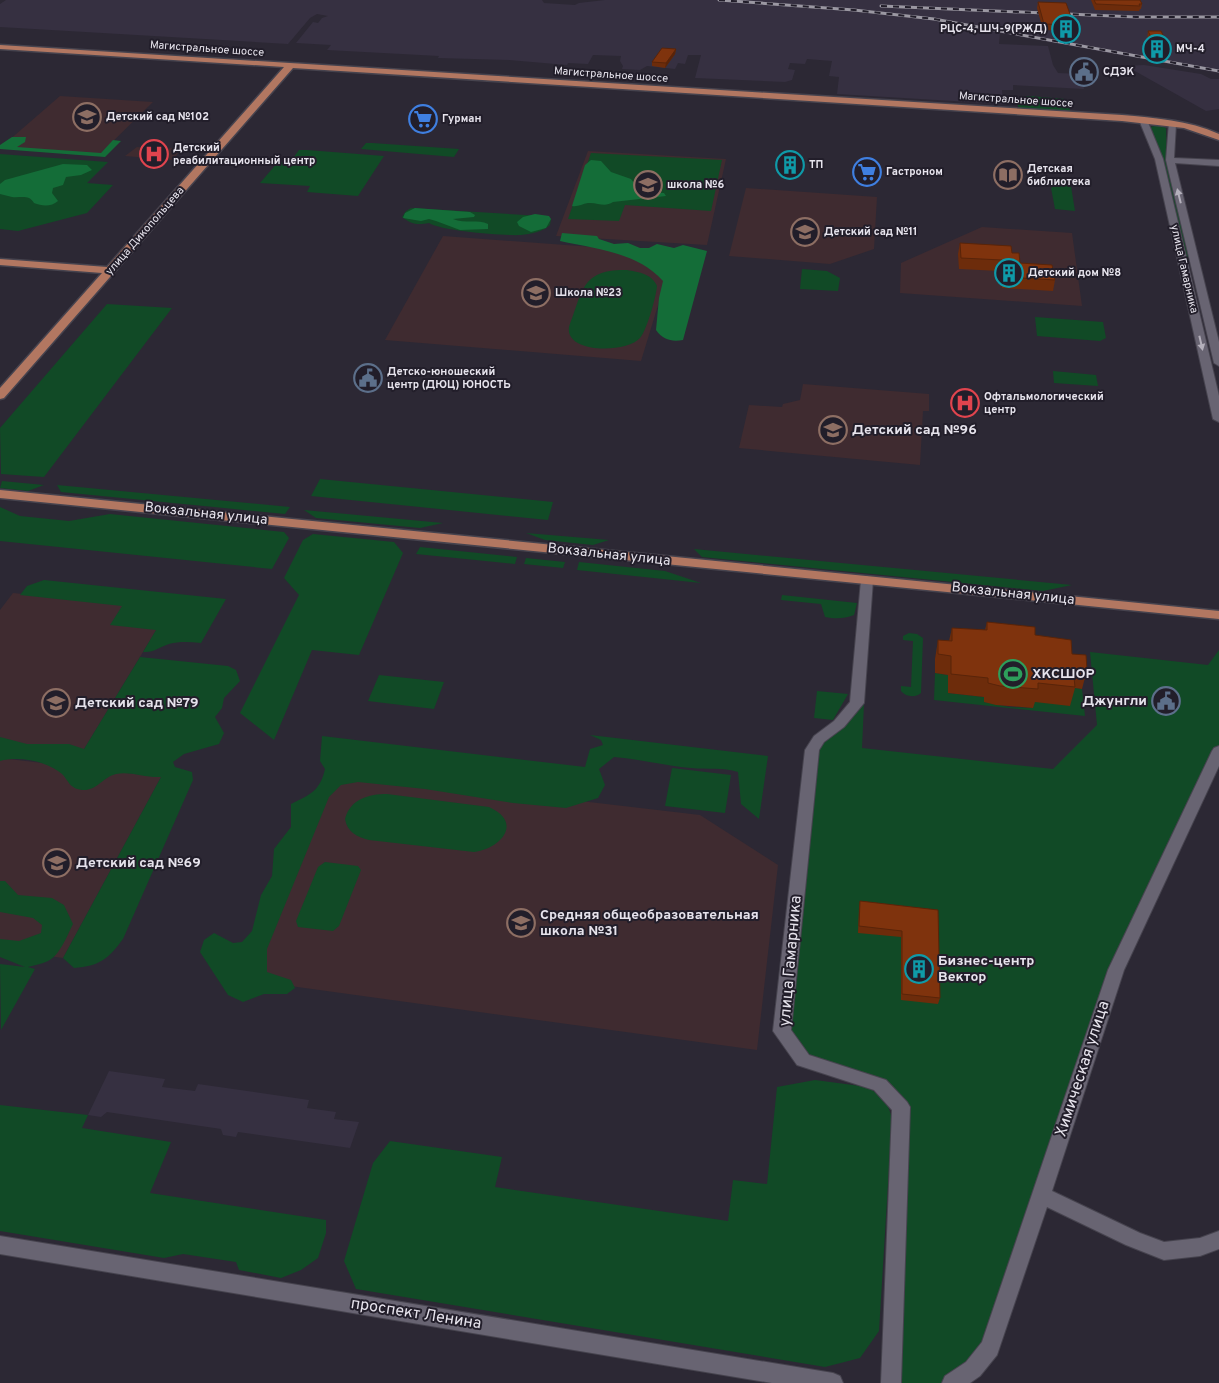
<svg xmlns="http://www.w3.org/2000/svg" width="1219" height="1383" viewBox="0 0 1219 1383" font-family="Overpass,sans-serif">
<style>
.built{fill:#363041}
.education{fill:#3f2b30}
.medical{fill:#3f2b2f}
.green{fill:#114a26}
.forest{fill:#146d38}
.lines{fill:none;stroke-linecap:round;stroke-linejoin:round}
.minor-casing{stroke:#46434e;stroke-width:2}
.major-casing{stroke:#46434e;stroke-width:3}
.minor{fill:#686472;fill-rule:evenodd}
.major{fill:#b27761;fill-rule:evenodd}
.rail-casing{stroke:#9b98a2;stroke-width:3}
.rail{stroke:#221e2a;stroke-width:2;stroke-dasharray:6;stroke-linecap:butt}
.wall{fill:#6d2c0b}
.shaded-wall{fill:#592409}
.building{fill:#7f330d;stroke:#592409}
.oneway{fill:#b4b0bb}
.labels{text-anchor:middle;dominant-baseline:central;stroke-width:4;stroke-linejoin:round;paint-order:stroke}
.far-poi-label{font-size:11px;font-weight:bold;fill:#e6e3ec;stroke:#221e2a;text-anchor:start}
.far-street-label{font-size:11px;fill:#e6e3ec;stroke:#221e2a}
.poi-label{font-size:14px;font-weight:bold;fill:#e6e3ec;stroke:#221e2a;text-anchor:start}
.street-label{font-size:14px;fill:#e6e3ec;stroke:#221e2a}
.near-street-label{font-size:16px;fill:#e6e3ec;stroke:#221e2a}
</style>
<rect width="100%" height="100%" fill="#2c2834"/>
<!-- built -->
<path class="built" d="M6,0h536l2,3 31,2 4,-2 26,-3h614v73l-219,-40 -1,11 49,2 5,19 5,8 23,1 3,15 -71,-4v5h-11l1,14 -166,-10 2,-17 -10,-1 3,-15 -25,-2 -2,5 -15,-1 -2,6 7,1 -3,10 -7,2 -90,-4 6,-23h-13l-3,9 -7,-1 -3,6 -28,-3 -7,4 -18,-1 1,-3 -3,-5 1,-5 -28,-1 -5,9 -20,-1 -1,2 -58,-5 -71,-2 1,-2 -112,-6 4,-5 -35,-2 17,-21 5,1 4,-5 6,-2 -11,-2 -7,4 -22,26 -288,-17v-23z
M1144,65l57,9 10,5h8v30l-13,2 -80,-45z
M109,1071l56,8 -3,8 33,4 3,-7 111,16 -2,8 29,4 -2,7 25,3 -9,26 -112,-16 -2,5 -13,-2 -2,-6 -114,-17 -6,5 -13,-2z"/>
<!-- education -->
<path class="education" d="M60,96l93,6 -54,53 -99,-7z
M588,151l138,8 -19,86 -151,-9z
M746,188l131,9 -3,52 -44,15 -101,-8z
M982,227l90,6 10,73 -182,-13 1,-30z
M443,236l231,17 -33,108 -256,-21z
M803,384l126,10v17h-6l-3,54 -181,-17 10,-43 33,2 1,-3 17,-4z
M13,593l156,16 -91,150 -78,-10v-139z
M0,758l161,19 -98,181 -63,-9z
M335,772l365,43 78,50 -21,185 -511,-70z"/>
<!-- medical -->
<path class="medical" d="M137,147l25,3 9,-2h12l-11,12 -47,-4z"/>
<!-- green -->
<path class="green" d="M1029,96l36,3 5,7v5l-51,-2 -3,-9 4,-3z
M1159,125l7,3 1,31 22,102h-3l-36,-134z
M366,143h6l87,6 -5,8 -93,-8z
M299,150h8l77,6 -26,40 -51,-4 3,-6 -50,-3 18,-21h12z
M591,153l131,7 -11,51 -86,-6 -6,16 -51,-2z
M0,154l108,8 -21,21 26,2 -26,28 -69,18 -18,-2z
M1059,177l11,3 5,31 -20,-2 -4,-21 8,-5z
M411,208l131,8 9,3 -1,6c-8,7 -19,9 -29,10 -17,1 -79,-4 -92,-12 -11,2 -17,2 -27,-6l4,-6z
M802,269l25,2 13,7 -2,13 -38,-2z
M627,270c12,2 25,4 30,16 -1,11 -10,44 -17,52 -13,15 -75,16 -71,-11 14,-36 12,-58 58,-57z
M107,304l65,4 -128,169 -43,-3 -1,-46z
M1035,317l68,5 3,16 -6,3 -63,-5z
M1053,371l43,4 2,11 -44,-3z
M320,479l233,23 -5,18 -237,-24z
M2,481l42,4 -16,6 -28,-3z
M57,485l233,22 -5,7 -224,-22z
M0,507l20,9 49,5 41,-7 174,18 5,6 -17,31 -272,-28z
M304,510l139,13 -23,5 -104,-10z
M526,533l83,7 -16,5 -48,-5z
M313,534l81,8 9,11 -44,102 -47,-5 -38,90 -34,-27 59,-118 -15,-17 19,-38z
M420,547l97,10 -2,7 -99,-10z
M694,549l378,36 -29,6 -341,-34z
M526,558l39,4 -2,6 -39,-4z
M579,562l86,9 36,12 -124,-13z
M44,580l182,19 -25,44c-11,-1 -21,-2 -32,1 -10,3 -15,9 -26,8l13,-22 -46,-5 12,-19 -102,-11 7,-9z
M782,595l75,8 -3,12c-10,4 -19,4 -29,2l-4,-13 -40,-4z
M909,633l8,1 6,4 -2,55c-6,5 -15,4 -20,-2v-5l10,1 2,-46 -10,-1v-4z
M1219,650v101l-103,219 -126,378 -38,35h-61l10,-276 -21,-22 -77,-25 -21,-29 30,-281 45,-47 7,1 -2,44 191,21 44,-44 -7,-73 118,13z
M140,657l88,9 8,4 4,11 -16,17 -2,10 -7,9 9,16 -5,11 -35,10 -11,8 2,5 17,5 1,8 -70,159c-15,20 -23,27 -49,29l-11,-10 98,-181c-15,1 -31,-6 -45,-3 -13,3 -19,17 -34,16 -13,-2 -13,-9 -20,-16 -15,-13 -43,-18 -62,-13v-24l27,7h42l15,5z
M935,673l13,2v18l36,4v5l25,5 24,1v-6l36,-15 13,2 3,27 -151,-16z
M379,675l65,7 -10,27 -66,-8z
M817,691l31,3 -15,26 -19,-2z
M590,735l178,21 -9,63 -18,-15 -3,-32c-15,-5 -31,-2 -47,-4 -25,-2 -51,-9 -77,-11l-15,12 6,16 -7,13 -32,10 -53,-5 -88,-14 -67,-7 -17,3 -12,12 -62,152v23l24,8 4,8 -8,6h-23l-21,8 -15,-7 -28,-43 4,-12 10,-7 19,10 9,-1 10,-11 9,-36 11,-19 2,-27 17,-22v-23c20,-10 29,-13 34,-35l-5,-8 2,-25 263,31 5,-18 13,-4 -2,-5z
M672,768l59,7 -6,38 -60,-7z
M387,794l102,13c34,15 13,41 -15,45l-105,-12c-12,-3 -22,-8 -24,-21 5,-20 24,-25 42,-25z
M325,862l33,4 3,4 -22,56 -6,5 -35,-4 -2,-6 22,-54z
M0,881h5l13,14 34,3 12,7 9,19c-6,12 -13,31 -25,37 -6,3 -14,4 -20,6l7,2 -34,61 -1,-66 25,3 -25,-10v-18l19,2 22,-8 1,-8 -9,-7 -33,-6z
M815,1080l53,7 18,13 6,18 -13,213 -19,27 -35,9 -469,-78 -12,-28 29,-98 17,-22 112,16 -7,30 233,34 5,-41 34,4 10,-97z
M0,1105l88,10 -6,13 89,14 -21,51 176,27v13l-8,25 -17,12 -20,8 -42,-8 -3,-8 -53,-8 -19,4 -164,-27z"/>
<!-- forest -->
<path class="forest" d="M12,137h14l-1,5 -8,5 84,6 12,-13 8,1 -16,16 -105,-8v-4z
M591,160l10,1 10,11 20,7 9,12 24,2 2,3 -53,6c-9,6 -15,0 -25,1 -6,1 -10,4 -16,3l13,-41z
M63,164l24,1 5,5 -11,5 -15,2 -3,8 -10,3 -1,5 6,8c-7,6 -16,5 -24,2 -5,-9 -13,-5 -22,-6 -4,-1 -8,-2 -12,-3v-10l5,-4z
M415,208l55,4 5,3 -1,2 -21,2c12,5 25,0 35,5v5l-28,1 -24,-9 -7,-2 -8,2 -18,-3 2,-5z
M535,214l14,2 2,3 -5,9 -15,4 -12,-6 -2,-4 6,-5z
M562,233l35,3 2,3 15,5 14,-1 12,5h9l8,-4 17,4 9,-3 24,6 -24,89c-11,2 -20,0 -27,-10l3,-32 4,-17c-26,-29 -67,-32 -103,-40z"/>
<g class="lines">
<defs>
<path id="minor" d="M1140,118l7,2 16,39 56,237v26l-6,-3 -58,-260 -16,-39z
M1169,122l7,2 -2,34 45,2v6l-44,-3 44,179v24l-5,-3 -48,-203z
M867,576l6,4 -9,123 -20,24 -20,15 -5,8 -28,280 18,25 77,25 21,22 3,5 -9,276h-20l11,-273 -18,-20 -77,-25 -24,-34 32,-281 9,-14 20,-15 16,-19 11,-122z
M1219,746v20l-95,204 -72,221 88,42 24,9 36,-4 19,-7v18l-19,7 -36,4 -38,-15 -79,-38 -50,148 -17,21 -10,7h-28l3,-7 21,-14 16,-20 126,-372 104,-219 2,-3z
M0,1236l833,137 7,3 3,7h-71l-772,-129z"/>
<path id="major" d="M0,45l1122,70c33,3 66,5 97,19v6l-35,-12 -62,-7 -829,-53 -289,330 -4,1v-11l102,-115 -102,-8v-6l107,8 177,-200 -284,-18z
M0,490l1219,121v8l-1219,-121z"/>
</defs>
<!-- minor casing -->
<use href="#minor" class="minor-casing"/>
<!-- major casing -->
<use href="#major" class="major-casing"/>
<!-- minor -->
<use href="#minor" class="minor"/>
<!-- major -->
<use href="#major" class="major"/>
<defs>
<path id="rail" d="M719,0l135,10 80,9 285,52
M881,6l255,11h83"/>
</defs>
<!-- rail casing -->
<use href="#rail" class="rail-casing"/>
<!-- rail -->
<use href="#rail" class="rail"/>
</g>
<!-- wall -->
<path class="wall" d="M1091,0h49l2,4 -1,5h-1l-1,2 -44,-1z
M1038,2l36,23 -2,6 -29,-1 -6,-22z
M1148,31l20,14 -2,10 -13,-1 -6,-14z
M676,49l-1,5 -10,14 -13,-2v-4z
M960,243l52,10 8,10 35,17 -2,11 -51,-3 -2,-17 -41,-2 -1,-15z
M987,622l48,13 37,19 15,16 -5,19 -7,-1 -5,18 -35,-4 -2,6 -37,-3 -12,-3v-5l-36,-4v-18l-13,-2v-14l3,-19 11,1 3,-13 33,2z
M860,901l78,9 2,88 -2,6 -37,-4v-63l-43,-4 1,-25z"/>
<!-- shaded-wall -->
<path class="shaded-wall" d="M676,49l-1,5 -10,14 1,-5z"/>
<!-- building -->
<path class="building" d="M1094,0h46l2,4h-3l1,2 -44,-2z
M1038,2l28,1 8,22 -30,-1z
M1148,31h13l7,14h-13z
M662,48l14,1 -10,14 -14,-1z
M960,243l51,3 1,7h7l1,10 32,2 3,15 -51,-3 -2,-17 -41,-2z
M987,622l48,5v8l36,5 1,14 14,1 1,15 -14,-2 2,19 -37,-4v6l-38,-3 -12,-3v-5l-37,-4v-18l-13,-2v-14l14,1v-13l35,2z
M860,901l78,9 2,88 -38,-4v-63l-43,-5z"/>
<!-- one-way arrows -->
<defs><path id="oneway-solid" d="M-6-.8H1V-3.2L6.5 0L1 3.2V.8H-6Z" transform="scale(1.25)"/></defs>
<g class="oneway">
<use href="#oneway-solid" transform="translate(1179 196) rotate(-104)"/>
<use href="#oneway-solid" transform="translate(1201 343) rotate(77)"/>
</g>
<!-- icons -->
<defs>
<symbol id="building-ring" viewBox="-11 -11 22 22"><circle r="9.5" fill="#221e2a" stroke="#0f9aa8" stroke-width="1.5"/><path d="M-4-6H4V6H1V3H-1V6H-4ZM-2.5-4.3h1.7v1.8h-1.7ZM.8-4.3h1.7v1.8H.8ZM-2.5-1h1.7V.8h-1.7ZM.8-1h1.7V.8H.8Z" fill="#0f9aa8"/></symbol>
<symbol id="civic-ring" viewBox="-11 -11 22 22"><circle r="9.5" fill="#221e2a" stroke="#5c6f8a" stroke-width="1.5"/><path d="M-.6-6.5H3V-4.5H.6V-3L4-1V1h2V6H-6V1h2V-1L-.6-3ZM-1.2 2.5V6h2.4V2.5Z" fill="#5c6f8a"/></symbol>
<symbol id="school-ring" viewBox="-11 -11 22 22"><circle r="9.5" fill="#221e2a" stroke="#8d6e63" stroke-width="1.5"/><path d="M0-5L7-2L0 1L-7-2ZM-4 1L0 2.5L4 1V4Q0 6-4 4Z" fill="#8d6e63"/></symbol>
<symbol id="supermarket-ring" viewBox="-11 -11 22 22"><circle r="9.5" fill="#221e2a" stroke="#3f7fe0" stroke-width="1.5"/><path d="M-6-5.5h2.5l.6 2H6L4.5 2H-2.5L-4.4-4H-6ZM-1.5 3.2a1.3 1.3 0 1 0 .1 0ZM3 3.2a1.3 1.3 0 1 0 .1 0Z" fill="#3f7fe0"/></symbol>
<symbol id="hospital-ring" viewBox="-11 -11 22 22"><circle r="9.5" fill="#221e2a" stroke="#e0444e" stroke-width="1.5"/><path d="M-5-5h3v3.5h4V-5h3V5h-3V1.5h-4V5h-3Z" fill="#e0444e"/></symbol>
<symbol id="library-ring" viewBox="-11 -11 22 22"><circle r="9.5" fill="#221e2a" stroke="#8d6e63" stroke-width="1.5"/><path d="M-6-4Q-3-5.5-.7-3.5V5Q-3 3-6 4ZM6-4Q3-5.5 .7-3.5V5Q3 3 6 4Z" fill="#8d6e63"/></symbol>
<symbol id="stadium-ring" viewBox="-11 -11 22 22"><circle r="9.5" fill="#221e2a" stroke="#2e9e5b" stroke-width="1.5"/><path d="M0-5a6.5 5 0 1 0 0 10a6.5 5 0 1 0 0-10ZM-3.5-1.8h7v3.6h-7Z" fill="#2e9e5b"/></symbol>
</defs>
<g fill-rule="evenodd">
<use href="#building-ring" x="1050" y="13" width="32" height="32"/>
<use href="#building-ring" x="1141" y="33" width="32" height="32"/>
<use href="#civic-ring" x="1068" y="56" width="32" height="32"/>
<use href="#school-ring" x="71" y="101" width="32" height="32"/>
<use href="#supermarket-ring" x="407" y="103" width="32" height="32"/>
<use href="#hospital-ring" x="138" y="138" width="32" height="32"/>
<use href="#building-ring" x="774" y="149" width="32" height="32"/>
<use href="#supermarket-ring" x="851" y="156" width="32" height="32"/>
<use href="#library-ring" x="992" y="159" width="32" height="32"/>
<use href="#school-ring" x="632" y="169" width="32" height="32"/>
<use href="#school-ring" x="789" y="216" width="32" height="32"/>
<use href="#building-ring" x="993" y="257" width="32" height="32"/>
<use href="#school-ring" x="520" y="277" width="32" height="32"/>
<use href="#civic-ring" x="352" y="362" width="32" height="32"/>
<use href="#hospital-ring" x="949" y="387" width="32" height="32"/>
<use href="#school-ring" x="817" y="414" width="32" height="32"/>
<use href="#stadium-ring" x="997" y="658" width="32" height="32"/>
<use href="#civic-ring" x="1150" y="685" width="32" height="32"/>
<use href="#school-ring" x="40" y="687" width="32" height="32"/>
<use href="#school-ring" x="41" y="847" width="32" height="32"/>
<use href="#school-ring" x="505" y="907" width="32" height="32"/>
<use href="#building-ring" x="903" y="953" width="32" height="32"/>
</g>
<g class="labels">
<!-- far-poi labels -->
<g class="far-poi-label">
<text x="1047" y="29" text-anchor="end">РЦС-4, ШЧ-9(РЖД)</text>
<text x="1176" y="49">МЧ-4</text>
<text x="1103" y="72">СДЭК</text>
<text x="106" y="117">Детский сад №102</text>
<text x="442" y="119">Гурман</text>
<text x="173" y="148">Детский<tspan x="173" dy="13">реабилитационный центр</tspan></text>
<text x="809" y="165">ТП</text>
<text x="1027" y="169">Детская<tspan x="1027" dy="13">библиотека</tspan></text>
<text x="886" y="172">Гастроном</text>
<text x="667" y="185">школа №6</text>
<text x="824" y="232">Детский сад №11</text>
<text x="1028" y="273">Детский дом №8</text>
<text x="555" y="293">Школа №23</text>
<text x="387" y="372">Детско-юношеский<tspan x="387" dy="13">центр (ДЮЦ) ЮНОСТЬ</tspan></text>
<text x="984" y="397">Офтальмологический<tspan x="984" dy="13">центр</tspan></text>
</g>
<!-- far-street labels -->
<g class="far-street-label">
<text transform="translate(207 49) rotate(4)">Магистральное шоссе</text>
<text transform="translate(611 75) rotate(4)">Магистральное шоссе</text>
<text transform="translate(1016 100) rotate(4)">Магистральное шоссе</text>
<text transform="translate(145 231) rotate(-49)">улица Дикопольцева</text>
<text transform="translate(1184 269) rotate(77)">улица Гамарника</text>
</g>
<!-- poi labels -->
<g class="poi-label">
<text x="852" y="430">Детский сад №96</text>
<text x="1032" y="674">ХКСШОР</text>
<text x="1147" y="701" text-anchor="end">Джунгли</text>
<text x="75" y="703">Детский сад №79</text>
<text x="76" y="863">Детский сад №69</text>
<text x="540" y="915">Средняя общеобразовательная<tspan x="540" dy="16">школа №31</tspan></text>
<text x="938" y="961">Бизнес-центр<tspan x="938" dy="16">Вектор</tspan></text>
</g>
<!-- street labels -->
<g class="street-label">
<text transform="translate(206 514) rotate(6)">Вокзальная улица</text>
<text transform="translate(609 555) rotate(6)">Вокзальная улица</text>
<text transform="translate(1013 594) rotate(6)">Вокзальная улица</text>
</g>
<!-- near-street labels -->
<g class="near-street-label">
<text transform="translate(791 961) rotate(-85)">улица Гамарника</text>
<text transform="translate(1083 1069) rotate(-72)">Химическая улица</text>
<text transform="translate(416 1314) rotate(9)">проспект Ленина</text>
</g>
</g>
</svg>
